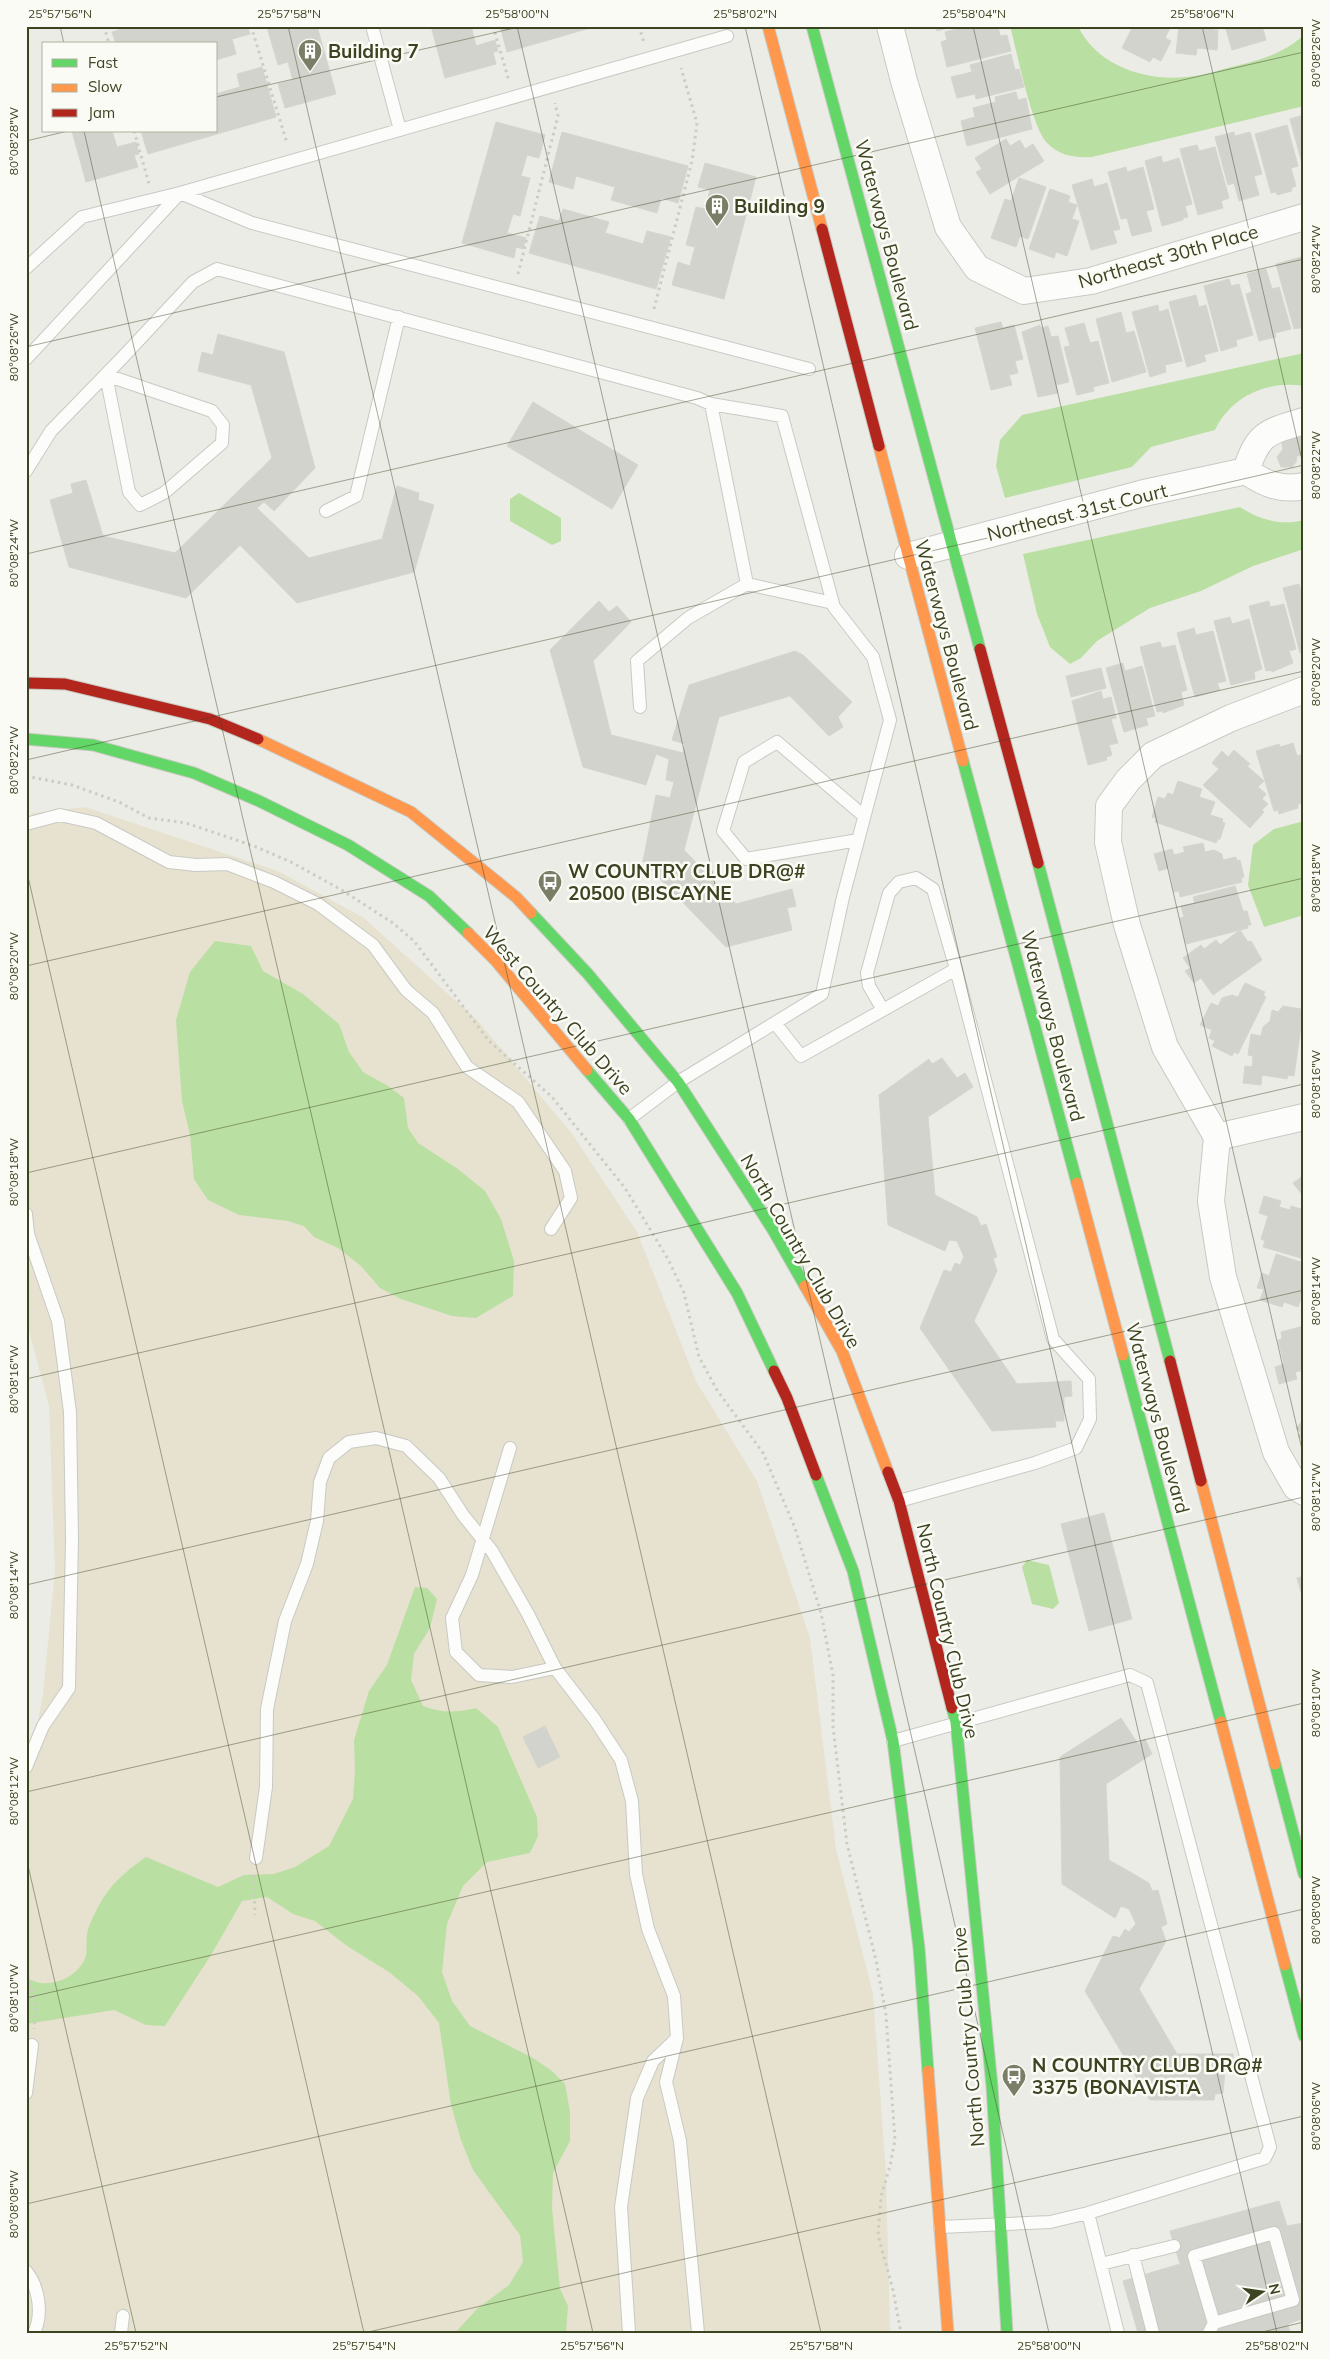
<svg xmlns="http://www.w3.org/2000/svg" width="1330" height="2359" viewBox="0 0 1330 2359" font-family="Mulish,sans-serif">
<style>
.green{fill:#e6e2cf}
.water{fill:#badfa3}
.building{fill:#d3d3cd;stroke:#d5d5cf}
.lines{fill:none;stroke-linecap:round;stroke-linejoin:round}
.lane-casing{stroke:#c9c9c4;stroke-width:14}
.street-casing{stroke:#c9c9c4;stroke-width:28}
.fast-casing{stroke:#c9cac2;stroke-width:13}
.slow-casing{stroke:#c9cac2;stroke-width:13}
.jam-casing{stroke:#c9cac2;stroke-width:13}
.path{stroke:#cbccc2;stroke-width:3;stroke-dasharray:2.5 4;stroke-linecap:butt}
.lane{stroke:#fcfcfb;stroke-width:12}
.street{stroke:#fcfcfb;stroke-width:26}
.fast{stroke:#63d668;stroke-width:11}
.slow{stroke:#ff974d;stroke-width:11}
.jam{stroke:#b3261e;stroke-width:11}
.ticks{fill:none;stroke:#3c4321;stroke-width:1;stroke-opacity:0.45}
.labels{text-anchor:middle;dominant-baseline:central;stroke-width:5;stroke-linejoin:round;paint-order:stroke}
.poi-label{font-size:19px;font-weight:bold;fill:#3c4321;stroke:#fbfbf5;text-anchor:start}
.street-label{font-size:19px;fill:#3c4321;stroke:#fbfbf5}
.neatline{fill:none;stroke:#3c4321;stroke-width:2}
.ticks-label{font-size:12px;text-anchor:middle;fill:#3c4321}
</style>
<rect width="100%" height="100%" fill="#ecece7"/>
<!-- green -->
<path class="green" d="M85,807l193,64 86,47 113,102 96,115 64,97 59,149 61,100 53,157 26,211 37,145 13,181 4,158h-864v-550l17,-89 12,-124 -6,-164 -23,-87v-490l6,-16z"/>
<!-- water -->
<path class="water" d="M1010,26h68c20,42 72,57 116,50 12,-1 25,-6 37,-9 29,-7 50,-12 73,-32v71l-212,51c-17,1 -33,-1 -46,-15 -15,-18 -29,-90 -36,-116z
M1304,353v33c-36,-6 -73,10 -89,44l-64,17 -19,20 -127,31 -9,-32 4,-26 22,-25z
M519,493l42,25v23l-9,4 -42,-24v-22z
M1240,507c19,13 42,19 64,13v29l-51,17 -52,25 -51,17 -53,33 -16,17 -11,6 -20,-17 -13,-33 -14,-60z
M1304,821v94l-40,12 -16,-42 5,-40 21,-16z
M215,941l36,5 12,25 40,23 36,30 10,28 14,20 25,14 16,12 4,30 10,15 40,26 27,22 16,28 13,42 -1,35 -37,22 -24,-2 -51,-17 -21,-11 -19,-22 -23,-18 -24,-11 -10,-11 -16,-5 -49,-6 -31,-15 -14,-21 -4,-44 -8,-34 -6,-81 14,-48z
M1027,1560l22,5 10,38 -6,6 -21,-5 -10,-37z
M415,1587l12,1 10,11 -7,29 -16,26 -3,26 12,26c19,7 34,7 53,2l22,19 39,90 1,19 -8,17 -43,9 -24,24 -16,38 -5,48 10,29 18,25 63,32 19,13 13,13 5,28v29l-17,32 -1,35 8,81 8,17 -2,27h-111l22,-24 32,-24 14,-23 -3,-27 -47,-65 -12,-30 -10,-35 -12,-82 -21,-27 -29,-24 -42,-26 -32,-25 -22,-7 -26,-17 -25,4 -31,54 -46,71 -19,-1 -32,-15 -88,14v-47c20,15 54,1 60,-22 1,-6 0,-13 1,-20 1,-9 7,-20 11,-28 12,-23 28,-36 48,-50l72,30 26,-12 30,-1 21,-7 34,-21 24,-47 2,-28 -1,-31 15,-49 18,-26z"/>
<!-- building -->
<path class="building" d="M131,26h116l3,8 -18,5 4,15 -20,6v-16h-100l-4,-12z
M317,26l19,68 -51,14 -7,-24 15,-4 -5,-18 -10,3 -11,-38z
M431,26h40l5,20 19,-6 3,11 -5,1 3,12 -51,14z
M500,26h97l-90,26z
M931,26h23l-17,5 -1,-4 -4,1z
M968,26h30l2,10 7,-1 4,16 -64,16 -6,-25 6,-2 -2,-8z
M1133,26h38l-6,12 6,3 -10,20 -8,-4 -3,5 -28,-14z
M1179,26h34v4h5l-1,20 -20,-2 -1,7 -20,-2z
M1225,26h37l4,14 -34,10z
M1011,54l4,16 4,-1 5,18 -48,12 -1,-5 -18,4 -6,-21 21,-5 -2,-7z
M262,67l14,50 -128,37 -7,-23h75v-37l24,-7 -3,-13z
M1016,92l2,8 8,-2 6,31 -65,17 -6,-25 14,-4 -2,-9 23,-6 -1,-5z
M1304,115v56l-14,-52z
M496,122l49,13 -6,23 -12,-3 -6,21 9,2 -10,38 -7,-2 -6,19 19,5 -3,11 -7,-2 -2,11 -52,-15z
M1287,125l11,41 -7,2 5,18 -5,2 1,3 -15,4 -1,-3 -5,1 -16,-59z
M72,131h40l5,16 19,-5 3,12 -5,1 4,12 -52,15z
M562,132l126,34 -10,37 -17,-5 -4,15 -46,-13 4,-13 -39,-11 -3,13 -24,-7z
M1234,132l1,4 15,-4 12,42 -8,2 5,19 -20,6 -5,-18 -6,2 -13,-48z
M1006,139l4,7 10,-6 5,9 8,-5 11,17 -54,33 -14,-22 6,-3 -7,-11z
M1197,145l2,6 16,-4 14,51 -8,3 2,7 -25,7 -18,-66z
M1161,156l2,7 16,-5 13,46 -7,2 3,11 -5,1v2l-21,6 -17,-65z
M705,163l51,14 -32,122 -52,-14 6,-23 12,4 5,-19 -9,-2 10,-38 9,2 5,-19 -12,-3z
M1126,167l1,5 16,-5 11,42 -8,2 6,20 -20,5 -5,-18 -6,1 -13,-47z
M1019,178l27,9 -18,52 -8,-3 -4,11 -25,-9 14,-39 6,2z
M1092,179l2,8 13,-4 13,46 -7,2 4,12 -26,7 -19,-65z
M1050,189l20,7 -2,6 9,3 -5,14 7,2 -12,35 -11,-4 -2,6 -25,-9z
M563,209l46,13 -4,11 38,11 4,-13 24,6 -15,52 -127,-36 11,-37 19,5z
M1301,257l3,7v63l-10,2 -18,-65z
M1266,269l6,20 7,-2 12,42 -16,4 1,4 -17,4 -13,-47 6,-2 -5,-18z
M1229,279l2,7 8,-2 14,51 -17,5 1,6 -16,5 -17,-65z
M1196,295l3,12 7,-2 12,46 -14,4 2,6 -19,6 -18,-65z
M1158,305l1,7 9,-3 14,52 -17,4 1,7 -16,5 -18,-65z
M1121,312l5,21 8,-2 12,41 -34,10 -16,-63z
M1001,322l2,6 11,-3 9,34 -8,2 3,12 -9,2 3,10 -21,5 -16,-62z
M1084,323l6,20 8,-2 11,42 -16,4 1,4 -17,4 -13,-48 6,-1 -5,-18z
M1040,325l1,3 7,-2 3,11 7,-1 11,46 -13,3 2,8 -20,4 -16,-65z
M218,334l66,18 31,116 -41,43 -10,-9 -7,6 52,50 73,-19 15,-53 22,7 -1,7 16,5 -20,67 -117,31 -57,-58 -54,53 -117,-31 -19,-67 23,-7 -2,-9 15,-4 17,56 72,17 97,-95 -21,-73 -53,-14 4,-19 11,3z
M533,402l105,63 -26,44 -105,-63z
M1304,429v25l-7,2 -1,6 -4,5h-11l-4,-10 6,-8 -2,-10z
M1299,584l2,7 3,-1v62l-4,1 -17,-65z
M599,601l10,11 8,-6 14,16 -38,39 18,74 72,18 2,-9 -13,-4 17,-55 106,-34 8,4 49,47 -14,15 5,10 -14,9 -39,-40 -71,21 -35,133 52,54 56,-15 4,17 -9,2 5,22 -66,17 -83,-86 13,-66 14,3 4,-16 -8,-2 3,-21 -13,-5 -10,31 -63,-18 -33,-117z
M1269,601l1,6 14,-3 12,45 -7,2 4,12 -21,9 -1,-2 -5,1 -17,-65z
M1230,617l2,7 17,-5 13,50 -8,3 1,7 -24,6 -17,-64z
M1194,628l2,7 17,-4 13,50 -9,2 3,7 -25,7 -18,-64z
M1160,642l2,6 13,-3 12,45 -6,2 3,13 -21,8v-2l-6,1 -17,-65z
M1123,663l2,8 17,-5 13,50 -9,2 2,7 -24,7 -18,-64z
M1101,668l5,20 -35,9 -5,-21z
M1101,691l2,8 8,-2 5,21 -5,1 7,24 -9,2 3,10 -6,2 1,3 -19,5 -16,-64z
M1293,743l4,13 6,-2 1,4 -1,45 -5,1v4l-19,6 -1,-4 -4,1 -18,-60 23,-7 1,3z
M1234,750l16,14 -3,2 17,15 -6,6 8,7 -4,5 6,5 -6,6 2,2 -14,16 -47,-43 16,-16 -7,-6 10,-12 6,6z
M1178,781l24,8 -3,8 16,5 -5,13 13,4 -1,3 3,1 -5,16h-2l-2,4 -61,-21 1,-4 -4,-1 6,-20 7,2 3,-6 5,2z
M1203,843l2,9 9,-2 8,4 1,6 13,-3 1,4 3,-1 4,17 -3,1 1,4 -62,15 -1,-6 -5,1 -5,-24 -10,3 -5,-17 18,-5 2,6 11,-3 -2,-5z
M1235,886l8,25h4l4,14h-4l1,3 -62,16 -6,-26 4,-1 -3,-11 14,-3 -2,-6z
M1240,930l8,12 3,-1 11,19 -49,35 -12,-17 -7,5 -9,-12 5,-3 -7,-10 18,-13 3,4 12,-9 4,5z
M1245,983l20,9 -2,3 3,2 -28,57 -4,-2 -2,4 -20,-10 3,-5 -6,-3 3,-8 -12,-5 11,-22 7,3 4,-8 10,-3 6,2z
M1283,1006l18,3 -1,3 3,1 -9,63 -6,-1 -1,4 -25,-4 -1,10 -18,-2 2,-17 7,1 1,-11 -5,-1 3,-21 10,2 2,-9 7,-6 2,-11 6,2z
M942,1058l15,20 8,-5 8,14 -45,30 7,78 42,22 4,9 5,-2 11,33 -4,1 4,13 -23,50 43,63 54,-3 1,15 -8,1v24h-9l1,6 -64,4 -72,-103 24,-58 7,2 4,-9 5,2 4,-8 -7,-16 -8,-1 -4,11 -57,-26 -9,-130 50,-36 3,5z
M1304,1175v22l-11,-14z
M1264,1196l17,5 -2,6 11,3 1,-4 13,4v49l-41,-12 2,-6 -4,-2 7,-23 -9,-3z
M1276,1254l28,9v39l-4,-1 -2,6 -14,-5 -2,5 -22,-7 4,-11 -7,-1 5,-15 7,3z
M1304,1326v44l-9,2 2,7 -18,5 -4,-17 9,-3 -6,-24 4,-1 -1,-7z
M1304,1419v22l-6,-5 3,-3 -5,-5z
M1104,1513l28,106 -43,12 -28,-107z
M1304,1576v27l-7,-25z
M1121,1718l17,26 7,-5 7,15 -46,30 3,76 40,23 3,8 6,-1 9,34 -6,3 5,14 -27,48 38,65h56v17l-8,-1 -2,23 -8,1 -1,6h-64l-65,-109 28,-55 7,2 5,-9 4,3 7,-8 -7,-15 -8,-3 -6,12 -53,-34 -2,-127z
M545,1726l15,31 -22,11 -15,-31z
M1279,2201l8,25 17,-3v95l-16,6 2,9h-152l-15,-52 57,-17 -10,-33z"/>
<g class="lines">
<defs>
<path id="lane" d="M372,26l28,104
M26,268l56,-51 98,-24 72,30 557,146
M26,359l154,-166 547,-157
M106,375l106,36 11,14 -1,18 -58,50 -24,12 -11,-13z
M711,404l36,180 86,19
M26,471l25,-40 71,-73 71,-76 24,-13 480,129 14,6 71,12 52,191 39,50 17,63 -47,177 -21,97 -144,88 -49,37
M326,511l30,-15 43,-179
M640,707l-3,-46 51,-43 59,-34
M26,824l34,-9 36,8 73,39 27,3 31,-1 47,18 44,22 55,41 33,45 27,23 34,54 51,35 47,69 6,27 -20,31
M858,840l-112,19 -23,-28 21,-69 33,-20 87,74
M883,1010l-14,-24 -2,-13 22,-80 10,-11 17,-4 17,11 23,80
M775,1023l26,33 155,-87 97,370 36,40 1,40 -14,29 -41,15 -136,38
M26,1214l2,20 30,87 12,91 2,126 -3,150 -26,38 -17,41
M510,1448l-38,127 -20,43 4,34 23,23 33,2 43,-9
M893,1741l237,-66 17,8 123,464 -5,11 -177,55 -38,9 -110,5
M256,1858l10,-71 1,-78 18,-88 22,-57 10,-43 3,-39 9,-24 20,-16 27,-4 30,8 33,32 24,37 29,36 36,63 27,54 40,52 26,40 11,41 4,73 12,55 26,67 3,42 -11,44 14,59 18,192
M26,2093l6,-48
M1088,2213l30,120
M1133,2255l20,78
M1101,2264l73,-18
M26,2271c13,16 17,43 8,62
M121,2333l2,-17
M629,2333l-8,-126 16,-109 16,-37 24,-23
M1209,2333l5,-10 -20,-67 80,-23 19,67 -79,23"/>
<path id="street" d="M890,26l14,55 44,146 29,41 47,23 67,-10 213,-64
M1246,471c12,-38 21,-39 58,-50
M908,556l236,-63 102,-22c19,13 35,20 58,15
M1304,690l-73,28 -78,37 -25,25 -19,26 -1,36 19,83 38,122 52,90 -6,64 12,76 53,175 20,35 8,5
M1217,1137l87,-20"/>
<path id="fast" d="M812,26l168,623
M26,739l67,6 101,28 65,28 89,44 81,51 39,37
M963,761l114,422
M1038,863l132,498
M531,913l57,61 90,108 95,148 32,56
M587,1070l42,49 108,174 37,78
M1123,1355l98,367
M816,1475l37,96 40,170 26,207 9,123
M952,1708l4,14 36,364 15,247
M1275,1764l29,110
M1285,1965l19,71"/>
<path id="slow" d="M768,26l54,203
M879,446l84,315
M258,739l153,73 105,85 15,16
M468,933l28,28 91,109
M1077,1183l46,172
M805,1286l37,65 46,121
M1201,1481l74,283
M1221,1722l64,243
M928,2071l20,262"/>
<path id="jam" d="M822,229l57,217
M980,649l58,214
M26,683l39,1 145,35 48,20
M1170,1361l31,120
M774,1371l13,27 29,77
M888,1472l11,29 53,207"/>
</defs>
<!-- lane casing -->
<use href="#lane" class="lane-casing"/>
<!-- street casing -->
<use href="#street" class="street-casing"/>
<!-- fast casing -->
<use href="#fast" class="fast-casing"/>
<!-- slow casing -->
<use href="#slow" class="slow-casing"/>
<!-- jam casing -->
<use href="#jam" class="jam-casing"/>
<!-- path -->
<path class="path" d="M104,26l5,18
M251,26l36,117
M493,26l16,55
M639,26l5,17
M134,131l15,53
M518,274l40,-158 -3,-13
M654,309l38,-148 5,-38 -16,-55
M26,776l46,9 47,17 30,16 37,5 68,23 37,16 49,27 53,34 21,18 75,100 63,56 73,91 43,71 16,34 15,64 18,33 46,63 32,75 26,85 12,62v52l14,117 29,116 10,55 9,125 -5,26 -9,31 -3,38 15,55 8,43
M254,1875l1,40
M26,1971l10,35 -2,23"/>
<!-- lane -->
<use href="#lane" class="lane"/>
<!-- street -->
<use href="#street" class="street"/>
<!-- fast -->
<use href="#fast" class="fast"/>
<!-- slow -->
<use href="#slow" class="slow"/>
<!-- jam -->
<use href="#jam" class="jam"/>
</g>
<!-- ticks -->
<path class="ticks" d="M60,26l4,18M288,26l533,2307M517,26l532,2307M745,26l532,2307M973,26l331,1432M1202,26l102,443M216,97l307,-71M84,131l509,2202M26,141l42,-10M26,347l1278,-295M26,554l1278,-295M26,760l1278,-295M26,868l338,1465M26,966l1278,-295M26,1173l1278,-295M26,1379l1278,-295M26,1585l1278,-295M26,1792l1278,-295M26,1857l110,476M26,1998l1278,-295M26,2204l1278,-295M364,2333l940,-217M1258,2333l46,-11"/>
<!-- icons -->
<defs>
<symbol id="building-pin" viewBox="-11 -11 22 30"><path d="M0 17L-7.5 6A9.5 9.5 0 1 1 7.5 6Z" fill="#7a7e66" stroke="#fbfbf5"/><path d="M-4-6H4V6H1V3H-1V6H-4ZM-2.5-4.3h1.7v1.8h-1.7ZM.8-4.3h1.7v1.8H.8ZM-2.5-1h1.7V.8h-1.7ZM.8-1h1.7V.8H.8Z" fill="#fff"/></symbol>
<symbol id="bus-pin" viewBox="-11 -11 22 30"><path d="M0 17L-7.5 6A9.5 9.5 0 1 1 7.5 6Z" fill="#7a7e66" stroke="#fbfbf5"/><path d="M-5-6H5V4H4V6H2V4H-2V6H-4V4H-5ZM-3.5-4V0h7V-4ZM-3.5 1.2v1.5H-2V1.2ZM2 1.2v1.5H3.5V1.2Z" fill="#fff"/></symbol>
</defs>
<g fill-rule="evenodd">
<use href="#building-pin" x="296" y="37" width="28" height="38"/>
<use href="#building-pin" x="703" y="192" width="28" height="38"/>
<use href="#bus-pin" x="536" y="868" width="28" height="38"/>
<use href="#bus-pin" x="1000" y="2062" width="28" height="38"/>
</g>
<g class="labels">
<!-- poi labels -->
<g class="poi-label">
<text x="328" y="51">Building 7</text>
<text x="734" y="206">Building 9</text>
<text x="568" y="871">W COUNTRY CLUB DR@#<tspan x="568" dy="22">20500 (BISCAYNE</tspan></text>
<text x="1032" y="2065">N COUNTRY CLUB DR@#<tspan x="1032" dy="22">3375 (BONAVISTA</tspan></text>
</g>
<!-- street labels -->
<g class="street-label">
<text transform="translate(887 235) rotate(75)">Waterways Boulevard</text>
<text transform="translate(1168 256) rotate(-16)">Northeast 30th Place</text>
<text transform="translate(1077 512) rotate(-14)">Northeast 31st Court</text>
<text transform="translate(947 635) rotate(75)">Waterways Boulevard</text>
<text transform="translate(558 1010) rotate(49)">West Country Club Drive</text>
<text transform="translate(1053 1026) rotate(75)">Waterways Boulevard</text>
<text transform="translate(801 1251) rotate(60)">North Country Club Drive</text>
<text transform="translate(1158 1418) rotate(75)">Waterways Boulevard</text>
<text transform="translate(948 1631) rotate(77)">North Country Club Drive</text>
<text transform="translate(968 2037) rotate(-95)">North Country Club Drive</text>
</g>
</g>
<!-- border -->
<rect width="1330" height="2359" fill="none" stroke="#fbfbf5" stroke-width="55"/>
<!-- legend -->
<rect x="42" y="42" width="175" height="90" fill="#fbfbf5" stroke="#afb1a0"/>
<rect x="52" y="59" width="25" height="8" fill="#63d668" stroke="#afb1a0"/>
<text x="88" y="68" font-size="15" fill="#3c4321">Fast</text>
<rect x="52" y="84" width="25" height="8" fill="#ff974d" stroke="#afb1a0"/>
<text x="88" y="92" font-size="15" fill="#3c4321">Slow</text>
<rect x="52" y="109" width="25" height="8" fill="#b3261e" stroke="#afb1a0"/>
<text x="88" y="118" font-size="15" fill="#3c4321">Jam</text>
<!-- north arrow -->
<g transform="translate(1262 2292) rotate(77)" stroke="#fbfbf5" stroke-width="4" paint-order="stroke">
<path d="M0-4L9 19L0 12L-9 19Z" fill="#3c4321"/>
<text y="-8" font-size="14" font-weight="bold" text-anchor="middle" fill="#3c4321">N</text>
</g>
<rect x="28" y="28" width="1274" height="2304" class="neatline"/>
<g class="ticks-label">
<text x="60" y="18">25°57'56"N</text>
<text x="289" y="18">25°57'58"N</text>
<text x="517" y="18">25°58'00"N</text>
<text x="745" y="18">25°58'02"N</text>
<text x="974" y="18">25°58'04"N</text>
<text x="1202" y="18">25°58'06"N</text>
<text transform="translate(1316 53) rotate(-90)" y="4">80°08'26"W</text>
<text transform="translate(14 141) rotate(-90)" y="4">80°08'28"W</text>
<text transform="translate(1316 259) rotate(-90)" y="4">80°08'24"W</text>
<text transform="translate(14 347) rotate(-90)" y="4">80°08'26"W</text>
<text transform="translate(1316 465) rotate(-90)" y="4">80°08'22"W</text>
<text transform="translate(14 553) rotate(-90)" y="4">80°08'24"W</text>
<text transform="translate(1316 672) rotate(-90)" y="4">80°08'20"W</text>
<text transform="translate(14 760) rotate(-90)" y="4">80°08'22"W</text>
<text transform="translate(1316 878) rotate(-90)" y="4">80°08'18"W</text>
<text transform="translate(14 966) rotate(-90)" y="4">80°08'20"W</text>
<text transform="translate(1316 1084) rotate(-90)" y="4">80°08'16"W</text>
<text transform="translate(14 1172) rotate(-90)" y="4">80°08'18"W</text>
<text transform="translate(1316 1291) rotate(-90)" y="4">80°08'14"W</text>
<text transform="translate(14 1379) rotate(-90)" y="4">80°08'16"W</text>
<text transform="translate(1316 1497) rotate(-90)" y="4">80°08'12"W</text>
<text transform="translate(14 1585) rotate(-90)" y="4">80°08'14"W</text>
<text transform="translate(1316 1703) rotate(-90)" y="4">80°08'10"W</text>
<text transform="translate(14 1791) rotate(-90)" y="4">80°08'12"W</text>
<text transform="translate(1316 1910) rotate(-90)" y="4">80°08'08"W</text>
<text transform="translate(14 1998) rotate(-90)" y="4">80°08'10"W</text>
<text transform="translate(1316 2116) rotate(-90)" y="4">80°08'06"W</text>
<text transform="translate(14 2204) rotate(-90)" y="4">80°08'08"W</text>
<text x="136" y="2350">25°57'52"N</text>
<text x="364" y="2350">25°57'54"N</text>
<text x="592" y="2350">25°57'56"N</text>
<text x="821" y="2350">25°57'58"N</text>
<text x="1049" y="2350">25°58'00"N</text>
<text x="1277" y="2350">25°58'02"N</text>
</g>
</svg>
